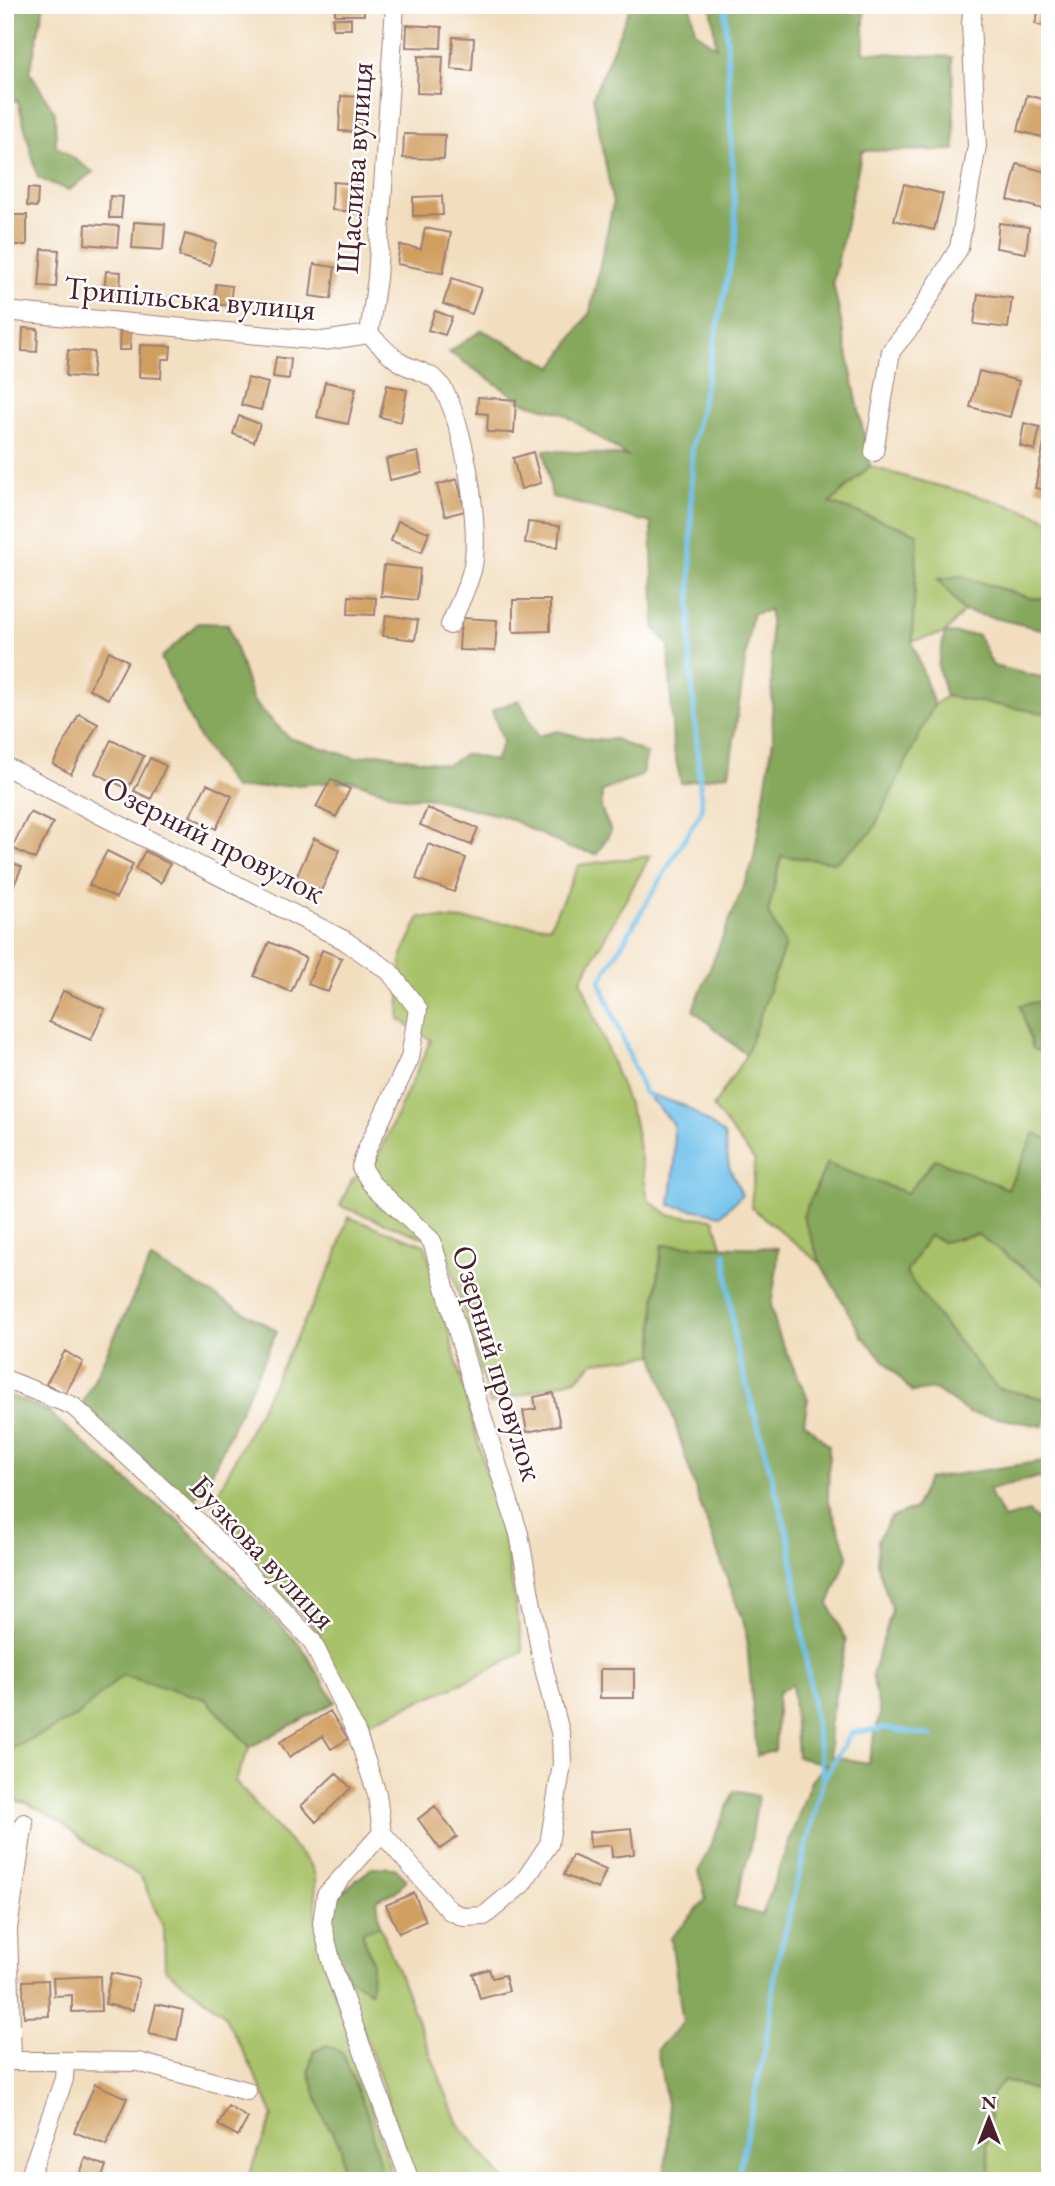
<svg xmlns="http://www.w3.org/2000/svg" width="1055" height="2186" viewBox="0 0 1055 2186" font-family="'EB Garamond',serif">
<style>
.green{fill:#a8c269;stroke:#79704a;stroke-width:2}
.forest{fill:#86a85d;stroke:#686444;stroke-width:2}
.water{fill:#6fc1eb;stroke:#5c708b;stroke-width:2}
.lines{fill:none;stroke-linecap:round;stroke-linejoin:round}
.stream{stroke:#6fc1eb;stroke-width:5}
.building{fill:#d09e5f}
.minor-casing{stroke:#9e7e75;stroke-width:20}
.minor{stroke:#fff;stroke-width:18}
.labels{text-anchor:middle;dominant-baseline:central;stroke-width:5;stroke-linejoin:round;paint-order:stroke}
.street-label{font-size:32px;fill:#4a1f2b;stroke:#fff}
</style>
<rect width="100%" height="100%" fill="#fff"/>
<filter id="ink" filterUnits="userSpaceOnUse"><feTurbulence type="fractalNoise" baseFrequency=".0143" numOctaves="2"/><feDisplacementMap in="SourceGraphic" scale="14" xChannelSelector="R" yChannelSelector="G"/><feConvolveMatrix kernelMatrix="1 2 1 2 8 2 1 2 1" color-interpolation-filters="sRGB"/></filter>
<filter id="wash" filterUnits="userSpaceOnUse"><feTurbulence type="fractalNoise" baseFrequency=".00686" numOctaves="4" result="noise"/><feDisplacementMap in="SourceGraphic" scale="28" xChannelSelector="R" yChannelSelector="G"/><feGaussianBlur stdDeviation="1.57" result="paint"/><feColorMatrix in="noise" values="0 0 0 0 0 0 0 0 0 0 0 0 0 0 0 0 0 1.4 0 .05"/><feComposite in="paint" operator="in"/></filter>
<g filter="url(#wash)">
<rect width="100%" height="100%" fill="#f2debf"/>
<!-- green -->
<path class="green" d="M870,466c59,20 123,30 180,54v79l-20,-1 -69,-22 -23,4 26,31 -19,22 -33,8 5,-108 -88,-29z
M946,696l104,18v426l-15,-7 -27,56 -73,-29 -28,34 -80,-30 -24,52 18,48 -70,-57 4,-46 -42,-54 33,-52 39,-110 -17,-32 13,-57 55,6 98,-157z
M650,856l-69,124 53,140 14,80 21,15 45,4 8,27 -60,-1 -7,57 -1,53 -60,7 -16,16 -88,26 -46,-162 -22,-5 -82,-31 11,-25 25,-21 55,-120 -32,-21 3,-64 18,-38 130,9 29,-61z
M348,1217l77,28 80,297 18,110 -45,24 -119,51 -41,-96 -55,-55 -50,-73 122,-243z
M977,1234l73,53v113l-53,-12 -51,-61 -40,-54 23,-38 14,7z
M121,1675l85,24 44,48 -15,34 77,86 3,9 2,62 77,243h-148l27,-65 -21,-48 -30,-56 -57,-43 -1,-40 -23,-52 -51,-31 -30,-25 -33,-18 -22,-4v-47l71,-35z
M380,1925l78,199 47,57h-89l-75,-215 10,14 21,-19 -10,-29z
M1004,2080l46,15v86h-58l-5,-34 5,-54z"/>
<!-- forest -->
<path class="forest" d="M5,5h39l-14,67 25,41 1,33 37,26 -24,18 -31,-12 -20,-77 -13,-3z
M631,5h59l5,26 21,16 -5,-42h153v47l88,5 3,93 -93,1 -29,131 37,184 -40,37 88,30 -6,108 22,64 -62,127 -36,30 -55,-6 -13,57 17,32 -39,110 -53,-45 60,-147 20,-123 -3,-130 -18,4 -23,160 -48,9 -8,-37 -4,-102 -14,-15 -4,-106 -99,-26 -8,-47 83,6 -65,-43 -39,-11 -74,-50 33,-22 71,37 37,-55 23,-108 -20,-107z
M961,576l69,22 20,1v32l-86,-20 -26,-32z
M198,623l30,1 25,77 36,37 67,20 22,-5 69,12 19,-11 29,7 8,-20 -11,-31 27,-10 19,36 20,-5 36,9 21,-1 32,15 -6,22 -39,15 -1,18 10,22 -14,23 -28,-6 -63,-31 -81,-20 -20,1 -52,-17 -119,8 -36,-53 -37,-78z
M945,633l33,2 15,31 52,12 5,-23v59l-104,-18 -8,-30z
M1050,1000v55l-17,-6 -13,-44z
M1035,1133l15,7v147l-73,-53 -34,8 -14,-7 -23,38 40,54 51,61 53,12 -7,26 -74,-13 -34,-24 -23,3 -50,-56 -41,-72 -18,-48 24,-52 80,29 28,-34 73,30z
M662,1245l116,3 -1,19 -6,39 7,28 30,65 -4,23 25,24 -1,53 20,56 -19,49 17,37 -17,85 2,30 37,7 12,-49 -8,-39 20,-65 -15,-46 1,-24 13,-23 24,-8 13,-30 122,-19v18l-11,-1 -51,13 16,29 25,-7 21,20v563l-46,-15 -12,14 -5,53 5,34h-328l6,-60 -13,-72 26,-26 -12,-85 35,-39 -7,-28 35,-80 24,5 -9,58 -15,53 28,8 49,-134 15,-17 -29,-7 -5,-73 -14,9 -3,57 -18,6 -11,-126 -47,-129 -45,-146 1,-53z
M151,1259l126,72 -70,152 -18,22 -106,-102z
M5,1394l41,16 98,85 33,24 125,128 33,55 -85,45 -44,-48 -84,-24 -46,42 -71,35z
M373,1867l22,1 12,12 -12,12 -18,7 3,26 -18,7 10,29 -1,31c-7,-5 -17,-9 -22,-15 -12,-14 -24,-56 -17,-73 6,-12 31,-28 41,-37z
M328,2045l14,8 24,57 18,71h-39l-3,-3 -1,-32 -18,-29 -14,-46 4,-19z"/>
<!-- water -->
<path class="water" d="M644,1092l41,14 39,28 5,33 13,28 -21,20 -51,-10 5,-43 -2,-39z"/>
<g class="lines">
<!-- stream -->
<path class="stream" d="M649,1096l-5,-4 -44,-111 102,-171 -12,-153 2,-208 44,-211 -11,-233
M725,1253l10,89 55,201 33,236 -47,189 -10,75 -29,138
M824,1778l27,-45 35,-5 45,8"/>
</g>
<g id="blocks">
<!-- building -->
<path class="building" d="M335,5h29v10h-29z
M1040,5h10v23l-15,-4z
M333,18h18v11h-18z
M407,25l35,2 -1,21 -35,-1z
M453,37l21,1 -2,33 -21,-2z
M418,56l25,1 -2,37 -24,-1z
M1027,95l23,6v38l-32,-8z
M341,96l22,1 -2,35 -22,-1z
M404,134l41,1 -1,24 -41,-1z
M1017,164l33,9v27l-3,10 -39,-10z
M333,182l25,2 -1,28 -25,-2z
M904,184l39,10 -9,36 -40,-10z
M28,188l10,1 -1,18 -10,-1z
M110,196l13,1 -2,21h-12z
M442,196l1,19 -30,1v-19z
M5,215h22v30h-22z
M134,222l31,2 -2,26 -31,-2z
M999,223l30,4 -3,26 -30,-5z
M86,224l33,2 -2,21 -32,-3z
M425,228l26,5 -8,40 -46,-9 3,-19 21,4z
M185,234l31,9 -6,22 -31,-9z
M42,249l17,1 -3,37 -17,-1z
M314,264l21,3 -4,32 -21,-3z
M106,271l15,1 -1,21 -16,-1z
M452,278l29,10 -9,26 -29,-10z
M216,284l16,2 -2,20 -16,-2z
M978,294l34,4 -4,30 -34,-4z
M435,311l17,6 -7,18 -17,-5z
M23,328l15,1 -1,23 -15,-1z
M120,329l11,1 -1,20h-11z
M140,345l31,1 -1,13h-8l-1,19 -22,-1z
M68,350l26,2 -2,26 -26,-2z
M276,357l15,2 -2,20 -16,-2z
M979,371l40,10 -9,36 -40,-10z
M248,378l20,5 -7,27 -20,-5z
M325,382l31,6 -8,36 -31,-7z
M387,385l20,5 -6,32 -21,-5z
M478,397l38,3 -2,33 -27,-1 1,-18 -11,-1z
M239,416l21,8 -6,18 -21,-8z
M1024,423l16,4 -5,23 -15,-4z
M1047,428h3v63l-15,-3z
M418,452l4,21 -32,7 -4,-21z
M533,452l8,31 -20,6 -8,-31z
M457,479l8,32 -20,5 -8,-31z
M398,521l31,11 -7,20 -31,-11z
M528,522l32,4 -2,21 -33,-4z
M384,565l36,4 -3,31 -36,-4z
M349,596l27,2 -1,17 -27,-1z
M513,600h37v31l-37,1z
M386,615l32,5 -3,20 -32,-4z
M461,618l36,2 -2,31 -36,-1z
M109,651l19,10 -20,38 -19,-10z
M79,714l19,10 -27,50 -18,-10z
M111,740l33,16 -16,33 -33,-16z
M150,758l16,8 -15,33 -17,-8z
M331,779l19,10 -14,28 -20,-10z
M207,784l25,12 -16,33 -26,-13z
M427,808l51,20 -7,17 -51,-20z
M30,812l23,11 -18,36 -23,-11z
M314,838l26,12 -19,41 -26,-11z
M428,844l38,14 -12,34 -38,-13z
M107,851l26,13 -17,34 -27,-13z
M145,851l25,13 -9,19 -26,-14z
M5,860l17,7 -17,38z
M269,942l37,16 -15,34 -37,-16z
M322,950l20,8 -14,34 -20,-8z
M63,991l42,18 -14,31 -42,-18z
M65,1351l18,11 -18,32 -19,-10z
M553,1393l7,32 -33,7 -4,-21 13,-2 -2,-12z
M600,1669h34v29h-34z
M330,1711l18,28 -17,10 -8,-13 -34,21 -9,-15z
M336,1773l15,15 -35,34 -15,-16z
M435,1806l22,31 -17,12 -22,-30z
M631,1828l3,26 -22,3 -1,-12 -21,2 -1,-15z
M572,1855l34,15 -8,19 -34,-14z
M414,1893l12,28 -27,12 -13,-28z
M489,1969l3,9 13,-3 4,16 -29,8 -7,-25z
M111,1973l28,6 -6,31 -28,-6z
M100,1976l1,35 -29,1v-17l-18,1 -1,-18z
M48,1980l1,36 -25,1 -1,-36z
M156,2004l27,6 -6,30 -28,-6z
M95,2084l32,14 -21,47 -32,-13z
M228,2106l20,12 -10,18 -20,-11z
M86,2158l20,8 -6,15h-23z"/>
</g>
</g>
<g filter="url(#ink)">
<use href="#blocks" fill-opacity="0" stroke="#9e7e75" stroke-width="2"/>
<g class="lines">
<defs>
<path id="minor" d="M5,311l318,30 46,-7
M369,334c10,9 21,22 32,29 12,7 29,9 38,20 25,31 43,149 33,187 -5,19 -15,38 -22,55
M369,334l8,-56 18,-273
M874,452l17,-101 22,-27 46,-76 18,-102 -6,-123 2,-18
M5,766l339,174 45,31 29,38 -8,49 -43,91 -6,18 10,16 61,58 43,152 44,141 23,127 19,75 1,28 -13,80 -27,40 -38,32 -20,1 -14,-6 -68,-78
M5,1379l68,27 128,118 111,117 45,93 20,60 5,39 -56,62 -4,28 11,45 77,213
M12,2060l-4,-131 16,-106
M5,2061h60l-1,18 -36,102
M65,2061l73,1 109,29"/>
</defs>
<!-- minor casing -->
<use href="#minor" class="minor-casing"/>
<!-- minor -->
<use href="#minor" class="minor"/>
</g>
</g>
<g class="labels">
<!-- street labels -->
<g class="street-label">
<text transform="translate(354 168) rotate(-86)">Щаслива вулиця</text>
<text transform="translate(190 298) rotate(5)">Трипільська вулиця</text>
<text transform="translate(214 839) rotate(27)">Озерний провулок</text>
<text transform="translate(498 1363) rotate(73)">Озерний провулок</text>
<text transform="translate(263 1552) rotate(47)">Бузкова вулиця</text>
</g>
</g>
<!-- margin -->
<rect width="1055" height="2186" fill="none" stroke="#fff" stroke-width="28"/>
<!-- north arrow -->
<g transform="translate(989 2119)" stroke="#ffffff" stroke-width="5" paint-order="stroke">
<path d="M0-5L12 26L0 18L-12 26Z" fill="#4a1f2b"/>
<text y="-10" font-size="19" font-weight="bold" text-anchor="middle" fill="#4a1f2b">N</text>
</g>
</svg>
